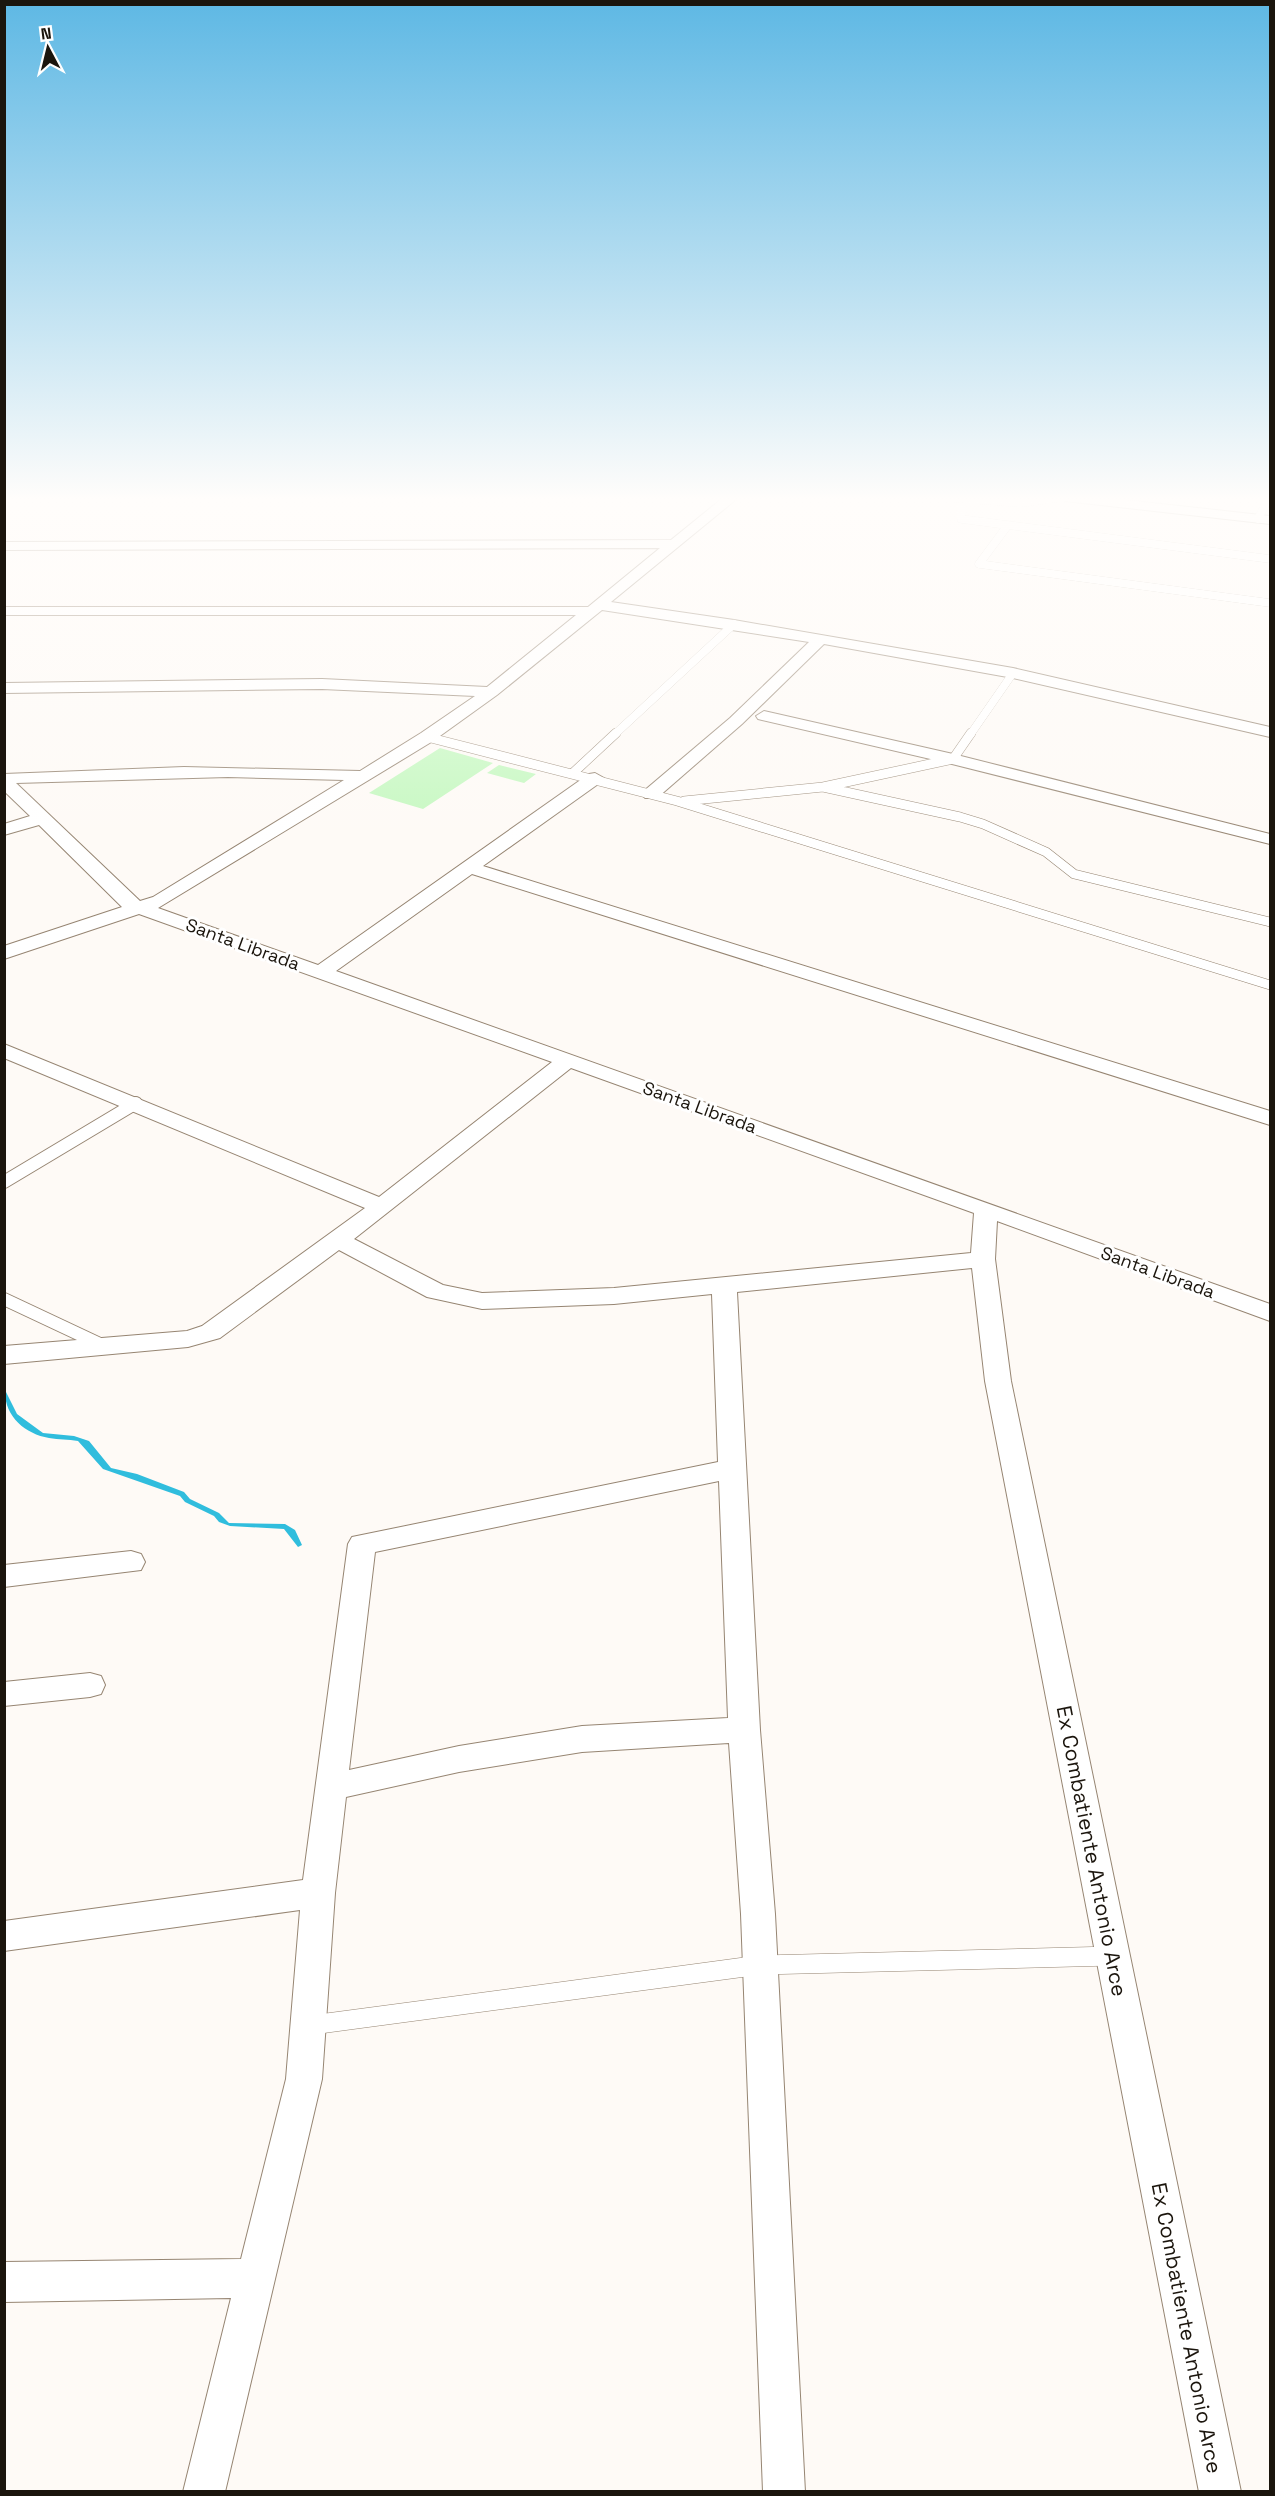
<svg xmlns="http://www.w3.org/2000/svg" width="1275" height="2496" viewBox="0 0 1275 2496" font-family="'Space Grotesk',sans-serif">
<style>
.green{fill:#c5f8c0}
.water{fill:#30bddd}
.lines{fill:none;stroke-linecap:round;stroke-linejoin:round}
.lane-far3-casing{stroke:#968572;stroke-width:8}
.lane-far2-casing{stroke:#968572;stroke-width:10}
.lane-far1-casing{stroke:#968572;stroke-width:14}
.lane-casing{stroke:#968572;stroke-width:20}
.street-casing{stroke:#968572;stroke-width:2}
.lane-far3{stroke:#fff;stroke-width:8}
.lane-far2{stroke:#fff;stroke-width:9}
.lane-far1{stroke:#fff;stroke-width:12}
.lane{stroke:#fff;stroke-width:19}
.street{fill:#fff;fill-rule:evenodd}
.labels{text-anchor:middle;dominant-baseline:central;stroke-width:6;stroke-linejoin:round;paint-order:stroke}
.street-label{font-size:18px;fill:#1b150d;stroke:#fff}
.near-street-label{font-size:21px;fill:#1b150d;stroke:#fff}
</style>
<rect width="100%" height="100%" fill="#fefaf6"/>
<!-- green -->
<path class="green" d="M440,748l53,15 -70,46 -54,-16z
M499,765l37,9 -12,9 -37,-10z"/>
<!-- water -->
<path class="water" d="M5,1390l12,24 26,19 31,3 15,5 22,27 26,6 47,18 6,7 29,14 10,10 56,1 10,6 7,15 -4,2 -14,-18 -54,-3 -11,-4 -5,-6 -29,-14 -5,-6 -77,-27 -25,-28c-10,-2 -19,-1 -29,-3 -24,-4 -45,-22 -44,-48z"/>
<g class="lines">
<defs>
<path id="lane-far3" d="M936,497l85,6 43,-6
M961,500v19l309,40
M1258,519l11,-22
M1008,525l-29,39 291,39
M614,735l120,-111
M970,735l43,-62"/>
<path id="lane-far2" d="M427,737l250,64 593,184
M573,773l43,-40
M823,787l137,30 23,7 63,28 28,22 196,48
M684,801l139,-14 130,-28 18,-26"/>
<path id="lane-far1" d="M4,1182l132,-79
M4,1299l100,47"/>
<path id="lane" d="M312,2025l448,-60 352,-9"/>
<path id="street" d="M724,497h15l-128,105 123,18 279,48 257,59v10l-257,-59 -189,-34 -82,80 -85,74h-12l-3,-4 3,-4 85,-72 79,-76 -207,-32 -105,85 -64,46 -275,167 160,57 271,-191 6,-1 9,5 -3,4 -118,84 787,245v14l-798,-251 -136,97 934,333v17l-273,-100 -2,38 16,122 230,1111h-42l-214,-1111 -13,-113 -235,24 23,438 15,184 30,578h-42l-22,-578 -12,-171 -147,9 -123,20 -113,25 -11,96 -13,186 -97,413h-42l48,-194 -227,4v-40l237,-3 45,-180 14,-169 -296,41v-30l299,-41 45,-336 4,-7 366,-75 -6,-168 -98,10 -132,5 -55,-12 -88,-47 -119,88 -32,9 -184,17v-18l183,-15 15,-5 163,-118 -361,-150v-14l375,153 173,-135 -413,-148 -135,45v-13l118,-39 -83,-82 -35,10v-11l26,-8 -26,-25v-17l180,-7 176,4 61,-38 54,-37 -153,-7 -318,4v-10l318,-4 165,8 89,-72h-572v-8h584l72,-59 -656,2v-8l667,-2zM228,777l116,3 -191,117 -13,4 -124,-118zM571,1068l403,145 -3,40 -357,35 -132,5 -39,-8 -89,-46zM719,1481l9,237 -146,8 -123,20 -110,24 26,-218z
M1058,497h40l172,19v8l-205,-23z
M764,711l189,43 317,80v10l-318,-80 -194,-45 -2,-3z
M131,1551l10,3 4,8 -4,8 -137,17v-22z
M90,1673l11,3 4,9 -4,9 -11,3 -86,9v-24z"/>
</defs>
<!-- lane-far3 casing -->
<use href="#lane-far3" class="lane-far3-casing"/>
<!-- lane-far2 casing -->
<use href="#lane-far2" class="lane-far2-casing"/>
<!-- lane-far1 casing -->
<use href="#lane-far1" class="lane-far1-casing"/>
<!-- lane casing -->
<use href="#lane" class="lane-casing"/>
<!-- street casing -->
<use href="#street" class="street-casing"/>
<!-- lane-far3 -->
<use href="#lane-far3" class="lane-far3"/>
<!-- lane-far2 -->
<use href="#lane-far2" class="lane-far2"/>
<!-- lane-far1 -->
<use href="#lane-far1" class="lane-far1"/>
<!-- lane -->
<use href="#lane" class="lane"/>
<!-- street -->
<use href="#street" class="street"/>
</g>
<!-- sky -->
<linearGradient id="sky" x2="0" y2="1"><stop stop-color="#5eb8e4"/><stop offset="0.59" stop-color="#fffdfb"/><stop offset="1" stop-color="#fffdfb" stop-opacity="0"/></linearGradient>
<rect width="1275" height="846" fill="url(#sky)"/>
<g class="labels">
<!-- street labels -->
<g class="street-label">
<text transform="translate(243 944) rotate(20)">Santa Librada</text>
<text transform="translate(700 1107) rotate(20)">Santa Librada</text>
<text transform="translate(1158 1272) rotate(20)">Santa Librada</text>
</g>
<!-- near-street labels -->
<g class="near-street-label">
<text transform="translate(1092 1851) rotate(79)">Ex Combatiente Antonio Arce</text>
<text transform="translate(1187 2328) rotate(79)">Ex Combatiente Antonio Arce</text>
</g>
</g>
<!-- border -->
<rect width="1275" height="2496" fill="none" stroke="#1b150d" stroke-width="12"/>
<!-- north arrow -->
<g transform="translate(48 48) rotate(353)" stroke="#ffffff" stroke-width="4.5" paint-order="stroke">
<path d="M0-4.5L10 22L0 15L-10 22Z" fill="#1b150d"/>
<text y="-9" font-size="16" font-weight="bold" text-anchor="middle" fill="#1b150d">N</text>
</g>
</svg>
